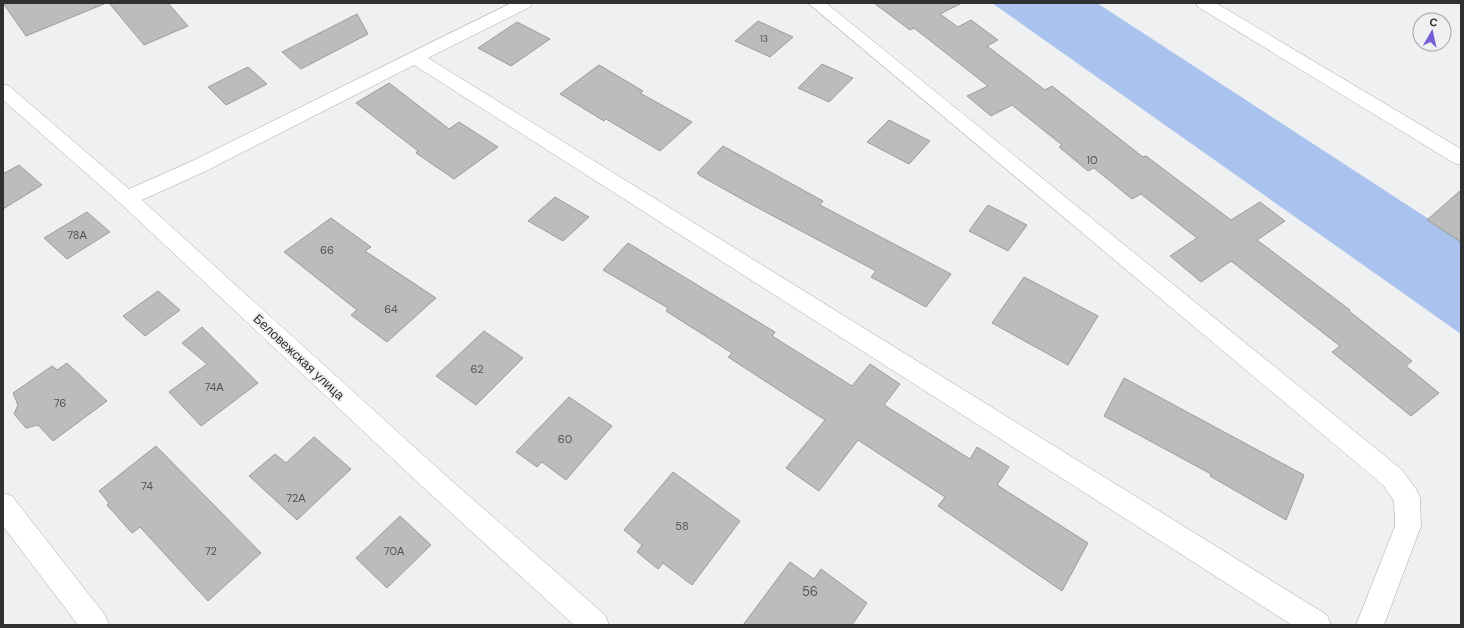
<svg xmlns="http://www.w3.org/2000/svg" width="1464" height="628" viewBox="0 0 1464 628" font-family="'DM Sans',sans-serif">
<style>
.green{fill:#a9c3ee}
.building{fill:#bcbbbd;stroke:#9c9b9d}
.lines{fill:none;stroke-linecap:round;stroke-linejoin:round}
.minor-casing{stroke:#a6a7aa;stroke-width:1}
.minor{fill:#fff;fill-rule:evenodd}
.labels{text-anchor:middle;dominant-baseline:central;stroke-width:4;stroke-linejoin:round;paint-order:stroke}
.far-number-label{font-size:9px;fill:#525354}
.number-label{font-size:11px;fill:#525354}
.street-label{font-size:13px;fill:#2f3031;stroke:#eff0f2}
.near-number-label{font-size:13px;fill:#525354}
</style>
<rect width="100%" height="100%" fill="#eff0f2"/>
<!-- green -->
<path class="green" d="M992,3h105l364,237v94z"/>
<!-- building -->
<path class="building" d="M3,3h101v1l-78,32z
M109,3h59l20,23 -44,19z
M874,3h88l-22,11 18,13 13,-7 27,20 -11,6 58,44 7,-4 91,71 3,-1 85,64 29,-18 25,19 -28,19 93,70 -1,1 63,50 -6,5 33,27 -28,23 -79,-64 8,-6 -109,-85 -30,21 -31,-26 27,-18 -56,-44 -9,5 -38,-31 -6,3 -29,-24 3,-2 -50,-40 -21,11 -24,-20 21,-10 -74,-58 -4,2z
M357,14l11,20 -67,35 -19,-17z
M758,21l35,16 -23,20 -35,-16z
M517,22l33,17 -39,27 -33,-18z
M822,64l31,14 -24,24 -31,-14z
M599,65l44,26 -3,2 52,29 -32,29 -54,-32 -2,2 -44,-27z
M248,67l19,17 -41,21 -18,-18z
M389,83l60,46 10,-7 39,25 -44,32 -38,-26 2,-2 -62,-48z
M889,120l41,21 -21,23 -42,-22z
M723,146l100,55 -3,4 131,69 -25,33 -55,-30 5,-6 -129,-69 -48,-27 -2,-2z
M19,165l23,20 -39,24v-35z
M1461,190v52l-34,-22z
M555,197l34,20 -26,24 -35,-20z
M988,205l39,20 -19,26 -39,-20z
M87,212l23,20 -43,27 -23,-21z
M331,218l40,29 -6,4 71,47 -49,44 -36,-27 6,-5 -73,-58z
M628,243l147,89 -3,4 80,50 18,-22 30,20 -16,21 86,54 7,-12 32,20 -12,18 91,58 -26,48 -124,-85 7,-9 -87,-57 -39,51 -33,-23 39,-48 -97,-63 4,-4 -66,-42 2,-3 -65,-38z
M1024,277l74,39 -30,49 -76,-42z
M158,291l22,19 -35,26 -22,-20z
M202,327l56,56 -57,43 -32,-34 38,-28 -25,-21z
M484,331l39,27 -47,47 -40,-29z
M67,363l40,38 -54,40 -15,-16 -12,3 -12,-14 4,-9 -5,-12 39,-27 5,4z
M1124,378l180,97 -18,45 -76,-44 1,-2 -107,-58z
M569,397l43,29 -46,54 -24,-18 -5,5 -21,-15z
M314,437l37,32 -54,51 -48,-44 26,-22 11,9z
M156,446l105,107 -53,48 -68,-74 -8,6 -25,-28 2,-2 -10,-12z
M673,472l67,49 -48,64 -29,-22 -5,6 -21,-17 5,-7 -18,-15z
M400,516l31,29 -44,43 -31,-30z
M790,562l24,17 7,-10 46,34 -15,22h-109z"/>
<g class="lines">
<defs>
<path id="minor" d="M511,3h21l-2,4 -102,51 899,557 4,10h-39l-878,-560 -210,107 -62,28 302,274 161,141 4,10h-35l-148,-135 -306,-287 -117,-103v-16l6,2 120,103 61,-27z
M808,3h18l575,466 15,20 4,9 1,28 -37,99h-28l39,-99 -1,-25 -11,-16z
M1196,3h20l245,146v16l-7,-2 -256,-156z
M3,493l9,3 93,119 4,10h-31l-75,-99z"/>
</defs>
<!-- minor casing -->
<use href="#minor" class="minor-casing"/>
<!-- minor -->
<use href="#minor" class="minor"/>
</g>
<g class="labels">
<!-- far-number labels -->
<g class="far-number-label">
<text x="764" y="39">13</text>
</g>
<!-- number labels -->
<g class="number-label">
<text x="1092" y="160">10</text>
<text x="77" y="235">78А</text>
<text x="327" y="250">66</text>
<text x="391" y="309">64</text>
<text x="477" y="369">62</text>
<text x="214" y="387">74А</text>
<text x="60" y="403">76</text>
<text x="565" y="439">60</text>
<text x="147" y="486">74</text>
<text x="296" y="498">72А</text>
<text x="682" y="526">58</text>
<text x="211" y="551">72</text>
<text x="394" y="551">70А</text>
</g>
<!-- street labels -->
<g class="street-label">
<text transform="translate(299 357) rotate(43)">Беловежская улица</text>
</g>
<!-- near-number labels -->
<g class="near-number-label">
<text x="810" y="591">56</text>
</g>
</g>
<!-- border -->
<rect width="1464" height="628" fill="none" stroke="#2f3031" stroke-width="8"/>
<!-- north arrow -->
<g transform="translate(1432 32) rotate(9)"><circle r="19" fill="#eff0f2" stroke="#a2a3a5"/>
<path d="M0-3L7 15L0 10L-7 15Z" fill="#765cd7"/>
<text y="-6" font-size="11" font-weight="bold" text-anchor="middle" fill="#2f3031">С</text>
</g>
</svg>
